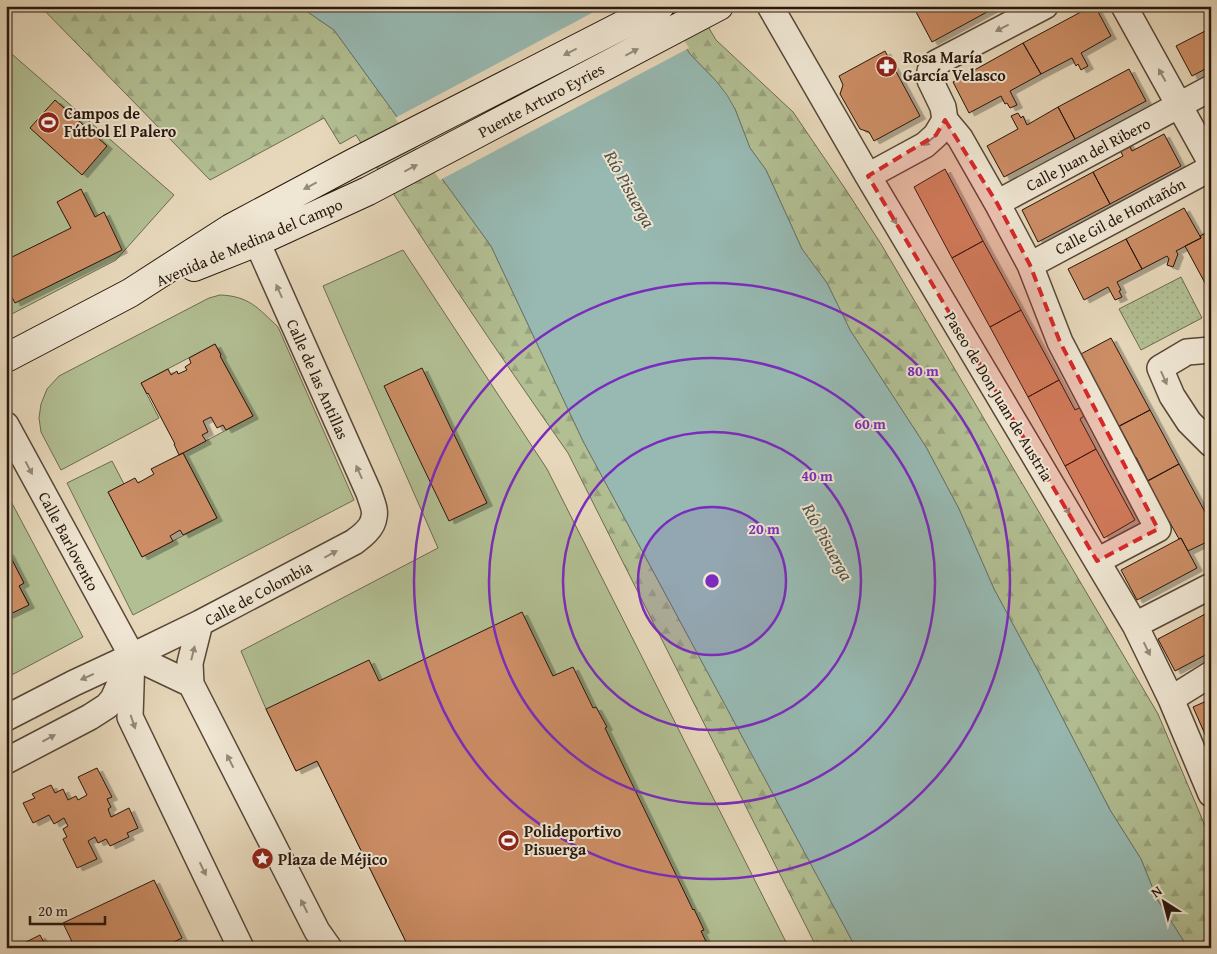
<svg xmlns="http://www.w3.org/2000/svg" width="1217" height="954" viewBox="0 0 1217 954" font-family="'Gentium Book Plus',serif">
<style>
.green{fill:#b2bf93;stroke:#6d6b50}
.forest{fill:url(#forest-firs);stroke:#6d6b50}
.park{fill:url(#park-dots);stroke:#6d6b50}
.water{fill:#97b9b2;stroke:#6b7870}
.pier{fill:#e7d8bb}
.building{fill:#cc8d65;stroke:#28170d;filter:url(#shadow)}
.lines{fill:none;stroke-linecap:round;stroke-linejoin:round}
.street-casing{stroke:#584738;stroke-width:28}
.secondary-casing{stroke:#28170d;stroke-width:30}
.street{stroke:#efe6d3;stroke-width:25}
.secondary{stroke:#efe6d3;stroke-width:28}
.oneway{fill:#95897a}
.marked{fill:#d62828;fill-opacity:0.2;stroke:#d62828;stroke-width:4;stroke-dasharray:10 6;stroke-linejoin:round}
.ring{fill:none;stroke:#7b2cbf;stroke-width:2.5}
.labels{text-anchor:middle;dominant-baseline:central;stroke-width:4;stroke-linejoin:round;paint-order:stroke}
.poi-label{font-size:16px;font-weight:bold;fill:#28170d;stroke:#efe6d3;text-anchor:start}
.street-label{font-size:16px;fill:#28170d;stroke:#efe6d3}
.water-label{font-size:18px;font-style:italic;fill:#4f5047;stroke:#efe6d3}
.centre{fill:#7b2cbf;stroke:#efe6d3;stroke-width:2.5}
.ring-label{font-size:15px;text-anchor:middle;font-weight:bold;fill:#7b2cbf;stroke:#efe6d3;stroke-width:4;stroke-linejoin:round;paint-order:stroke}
</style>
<defs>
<pattern id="forest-firs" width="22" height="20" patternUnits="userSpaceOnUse" patternTransform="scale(1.25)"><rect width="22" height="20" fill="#b2bf93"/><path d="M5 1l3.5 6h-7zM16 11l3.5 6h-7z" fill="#99a37e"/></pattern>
<pattern id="park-dots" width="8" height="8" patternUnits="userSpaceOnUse" patternTransform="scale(1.25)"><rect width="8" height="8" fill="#b2bf93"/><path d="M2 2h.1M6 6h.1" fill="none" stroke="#99a37e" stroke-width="1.8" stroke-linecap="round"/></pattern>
<filter id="shadow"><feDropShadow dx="5.5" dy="3" stdDeviation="0" flood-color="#0004"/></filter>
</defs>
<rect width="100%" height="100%" fill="#e7d8bb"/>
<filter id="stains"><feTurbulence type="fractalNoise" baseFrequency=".004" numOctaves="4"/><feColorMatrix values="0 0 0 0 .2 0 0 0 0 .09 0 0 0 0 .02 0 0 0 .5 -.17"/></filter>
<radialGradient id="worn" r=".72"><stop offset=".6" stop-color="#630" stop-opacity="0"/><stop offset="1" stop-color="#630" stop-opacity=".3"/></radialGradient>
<!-- green -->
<path class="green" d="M6,49l168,146 -58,65 -110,57z
M403,250l144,219 242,479h-380l-92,-187 -21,10 -30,-62 -25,-58 197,-103 -115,-262z
M220,295c29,1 38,13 58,32l76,173 -221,115 -66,-132 45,-22 12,23 -16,8 34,65 75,-39 -34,-65 70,-37 -33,-60 1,-2 -6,-10 -74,39 18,35 -98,52 -20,-38 -2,-14 2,-14 6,-15 12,-13 150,-78z
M6,492l77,145 -77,41v-62l23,-12 -10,-18 5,-3 -18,-33z"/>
<!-- forest -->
<path class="forest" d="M40,6h259l35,24 157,216 92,195 273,507h-39l-249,-495c-73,-104 -144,-210 -212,-318l-16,9 -16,-26 -114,62z
M659,6h37l20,34 77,72 53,78 35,54 277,470 53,126v108h-23l-31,-49 -16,-40 -31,-49 -73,-141 -43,-80 -35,-80 -33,-62 -76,-117 -23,-47 -25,-34 -36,-79 -16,-22 -15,-39 -18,-27 -27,-28z"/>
<!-- park -->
<path class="park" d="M1181,277l21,41 -61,32 -22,-41z"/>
<!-- water -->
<path class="water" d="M299,6h360l31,48 27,28 10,13 8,14 15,39 16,22 36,79 25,34 23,47 76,117 33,62 35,80 43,80 73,141 31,49 16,40 31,49h-332l-273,-507 -92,-195 -157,-216z"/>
<!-- pier -->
<path class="pier" d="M605,6h57l27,42 -249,132 -45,-62z"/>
<!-- building -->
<path class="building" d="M923,6h75l-66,36 -17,-32z
M1092,6h3l16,30 -30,17 7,13 -7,4 -3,-6 -2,2 -4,-8 -31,16 -18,-31z
M1211,28v38l-19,10 -16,-30z
M1023,43l18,31 -31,17 7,14 -7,3 -3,-5 -2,1 -4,-8 -32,17 -16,-31z
M885,51l35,65 -46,25 -5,-9 -9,-3 -20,-35 3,-9 -4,-9z
M1129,69l17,32 -71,38 -17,-32z
M55,100l52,46 -25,29 -52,-47z
M1058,107l17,32 -71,38 -17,-31 31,-17 -7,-13 7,-3 3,5 2,-2 4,9z
M1164,134l17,32 -71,38 -17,-32 30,-16 -7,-14 12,1 4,8z
M945,169l38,72 -31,17 -38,-71z
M1093,172l17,32 -72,38 -16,-32z
M81,189l14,28 9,-5 18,38 -107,53 -9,-17v-26l65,-32 -14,-26z
M1184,208l17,30 -25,13 2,3 -5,13 -6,-2 2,-6 -2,-3 -25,13 -16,-30z
M1211,230v64l-26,-48 16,-8 -1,-2z
M1126,239l16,30 -25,13 4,8 -2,1 3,6 -7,3 -7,-13 -24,13 -16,-31z
M983,241l38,69 -31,17 -38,-69z
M1021,310l38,70 -31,17 -38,-70z
M1111,338l39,72 -32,17 -39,-72z
M215,344l6,11 -1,1 33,60 -27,14 -3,-5 -6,3 -6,-11 -8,4 5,11 -6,3 4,6 -27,14 -5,-11h1l-27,-51 -1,1 -6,-11 27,-14 3,6 6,-4 1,3 9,-4 -2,-3 6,-4 -2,-5z
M422,368l65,135 -38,18 -65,-135z
M1059,380l16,30 10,-5 3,6 -5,3 1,2 -4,3 16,30 -31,17 -37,-69z
M1150,410l29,54 -31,17 -12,-24 -7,3 -3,-7 6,-3 -13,-24z
M1096,449l39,71 -31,18 -39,-72z
M183,453l34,65 -34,17 -3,-5 -10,6 3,5 -31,16 -34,-65 27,-14 3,5 16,-9 -3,-5z
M1179,464l32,59v17l-23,11 -7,-13 -2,1 -10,-18 -5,3 -5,-9 5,-3 -17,-31z
M1181,538l16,30 -60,32 -16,-30z
M8,552l16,31 -5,3 10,19 -23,11v-63z
M1211,611v41l-36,19 -17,-32z
M522,612l31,64 20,-9 20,41 3,-1 11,20 -2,1 88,182 1,-1 10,21 -3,1 8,17h-300l-92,-187 -21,10 -30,-62 103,-49 10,21z
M1211,699v49l-18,-41z
M97,768l15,29 -5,2 4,8 -3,2 3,8 18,-9 9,20 -11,5 2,4 -19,9 -4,-7 -8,4 -3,-6 -7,4 9,18 -20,9 -14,-29 4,-2 -4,-8 5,-3 -4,-8 -10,6 -5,-9 -16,8 -10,-20 12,-5 -3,-4 19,-9 4,8 8,-4 5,11 8,-4 2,4 9,-5 -9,-18z
M154,880l28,58 -20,10h-87l-12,-25z
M40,935l7,13h-33z"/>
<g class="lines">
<defs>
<path id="street" d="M770,6l98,170 267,449 36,74 40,95
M1124,6l87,157
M945,120l15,18 37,65 33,62 30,77 98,187 -61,32
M868,176l57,-31 11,-10 9,-15 -2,-13 -13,-27v-9l6,-8 109,-57
M997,203l214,-115
M1030,265l181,-97
M1211,350l-24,2 -27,16 12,28 17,26 22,22
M6,425l126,231
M1135,625l76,-39
M132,656l59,28 126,247 12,17
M132,656l-2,61 111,231
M191,684l-1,-21 10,-40
M1171,699l40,-25
M6,718l68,-35 58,-27 68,-33 154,-81c7,-5 19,-14 20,-25 2,-7 -3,-17 -5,-24l-112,-251
M6,761l84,-44 17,-11 6,-7 14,-31"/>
<path id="secondary" d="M194,267l63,-25 111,-51 351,-185
M6,358l124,-65 101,-65 122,-65 307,-157"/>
</defs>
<!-- street casing -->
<use href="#street" class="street-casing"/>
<!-- secondary casing -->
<use href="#secondary" class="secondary-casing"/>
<!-- street -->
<use href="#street" class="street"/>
<!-- secondary -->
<use href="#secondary" class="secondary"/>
</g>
<!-- one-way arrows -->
<defs><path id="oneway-solid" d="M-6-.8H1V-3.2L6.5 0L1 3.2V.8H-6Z" transform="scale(1.25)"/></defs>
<g class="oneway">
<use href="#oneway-solid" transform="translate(1002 28) rotate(153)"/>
<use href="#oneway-solid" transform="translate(570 52) rotate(153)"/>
<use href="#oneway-solid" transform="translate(632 52) rotate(-28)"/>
<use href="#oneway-solid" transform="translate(1162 75) rotate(-119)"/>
<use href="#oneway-solid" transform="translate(929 141) rotate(141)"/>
<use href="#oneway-solid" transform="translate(411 168) rotate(-28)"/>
<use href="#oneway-solid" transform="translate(310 186) rotate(152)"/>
<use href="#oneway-solid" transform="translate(893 218) rotate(59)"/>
<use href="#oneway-solid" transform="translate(279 291) rotate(-114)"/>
<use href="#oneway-solid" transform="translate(1164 378) rotate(66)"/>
<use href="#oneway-solid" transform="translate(29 468) rotate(62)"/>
<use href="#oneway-solid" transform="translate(359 472) rotate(-114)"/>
<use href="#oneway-solid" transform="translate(1066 508) rotate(59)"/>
<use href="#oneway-solid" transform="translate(331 554) rotate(-28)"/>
<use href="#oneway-solid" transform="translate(1147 649) rotate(64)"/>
<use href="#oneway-solid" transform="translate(193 653) rotate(-76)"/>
<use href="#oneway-solid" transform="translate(87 677) rotate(156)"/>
<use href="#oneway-solid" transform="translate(133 722) rotate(71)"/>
<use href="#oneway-solid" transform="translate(49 738) rotate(-28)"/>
<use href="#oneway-solid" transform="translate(230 761) rotate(-117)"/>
<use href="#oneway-solid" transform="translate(203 869) rotate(64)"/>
<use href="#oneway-solid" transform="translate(304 906) rotate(-117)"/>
</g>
<!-- marked area -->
<path class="marked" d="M945,120l52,83 33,62 30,77 98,187 -61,32 -229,-385 68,-41z"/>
<!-- distance rings -->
<circle cx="712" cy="581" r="74" fill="#7b2cbf" fill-opacity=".12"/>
<g class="ring">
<circle cx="712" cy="581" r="74"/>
<circle cx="712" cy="581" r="149"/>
<circle cx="712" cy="581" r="223"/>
<circle cx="712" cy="581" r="298"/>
</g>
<!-- icons -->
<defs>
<symbol id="pharmacy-disc" viewBox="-11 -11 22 22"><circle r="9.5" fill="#8f2418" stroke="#efe6d3"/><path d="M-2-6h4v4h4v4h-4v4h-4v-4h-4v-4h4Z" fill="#fff"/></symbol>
<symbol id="stadium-disc" viewBox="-11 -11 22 22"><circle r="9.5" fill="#8f2418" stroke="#efe6d3"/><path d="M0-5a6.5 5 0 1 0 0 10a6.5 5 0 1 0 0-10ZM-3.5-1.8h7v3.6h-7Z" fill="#fff"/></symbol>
<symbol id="sight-disc" viewBox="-11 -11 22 22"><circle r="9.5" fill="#8f2418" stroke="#efe6d3"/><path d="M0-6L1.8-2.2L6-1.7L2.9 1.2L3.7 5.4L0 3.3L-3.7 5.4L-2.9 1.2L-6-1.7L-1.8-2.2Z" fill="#fff"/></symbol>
</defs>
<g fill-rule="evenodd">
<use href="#pharmacy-disc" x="874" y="54" width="25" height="25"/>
<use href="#stadium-disc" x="36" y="110" width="25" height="25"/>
<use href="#stadium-disc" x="496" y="828" width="25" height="25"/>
<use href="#sight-disc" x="250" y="846" width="25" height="25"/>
</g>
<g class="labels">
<!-- poi labels -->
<g class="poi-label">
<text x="903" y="57">Rosa María<tspan x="903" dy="18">García Velasco</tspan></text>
<text x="64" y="113">Campos de<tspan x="64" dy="18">Fútbol El Palero</tspan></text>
<text x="524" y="831">Polideportivo<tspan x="524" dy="18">Pisuerga</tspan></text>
<text x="278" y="859">Plaza de Méjico</text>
</g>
<!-- street labels -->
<g class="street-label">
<text transform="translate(541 100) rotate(-28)">Puente Arturo Eyries</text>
<text transform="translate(1088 154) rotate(-28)">Calle Juan del Ribero</text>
<text transform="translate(1120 216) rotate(-28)">Calle Gil de Hontañón</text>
<text transform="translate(249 242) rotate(-23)">Avenida de Medina del Campo</text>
<text transform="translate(318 379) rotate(66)">Calle de las Antillas</text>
<text transform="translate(999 396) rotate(59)">Paseo de Don Juan de Austria</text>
<text transform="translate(69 541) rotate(62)">Calle Barlovento</text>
<text transform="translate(258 593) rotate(-28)">Calle de Colombia</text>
</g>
<!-- water labels -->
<g class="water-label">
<text transform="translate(630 189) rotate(61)">Río Pisuerga</text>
<text transform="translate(828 542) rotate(61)">Río Pisuerga</text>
</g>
</g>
<circle cx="712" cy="581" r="8" class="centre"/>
<g class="ring-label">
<text x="923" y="376">80 m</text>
<text x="870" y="429">60 m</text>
<text x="817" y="481">40 m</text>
<text x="764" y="534">20 m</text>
</g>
<!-- margin -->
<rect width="1217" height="954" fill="none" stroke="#e7d8bb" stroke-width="25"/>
<rect x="8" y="8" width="1202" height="939" fill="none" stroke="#28170d" stroke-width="2.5"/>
<rect x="12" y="12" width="1192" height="929" fill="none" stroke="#28170d"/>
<!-- north arrow -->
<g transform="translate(1164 902) rotate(324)" stroke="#efe6d3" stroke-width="4" paint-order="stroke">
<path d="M0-4L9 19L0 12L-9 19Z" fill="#28170d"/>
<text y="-8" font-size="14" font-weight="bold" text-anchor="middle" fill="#28170d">N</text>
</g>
<!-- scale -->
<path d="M30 916v8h75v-8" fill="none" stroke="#28170d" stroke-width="2.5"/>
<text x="38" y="916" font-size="15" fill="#28170d" stroke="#efe6d3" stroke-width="4" paint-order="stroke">20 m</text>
<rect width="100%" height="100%" filter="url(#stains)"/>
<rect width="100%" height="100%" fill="url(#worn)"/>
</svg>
